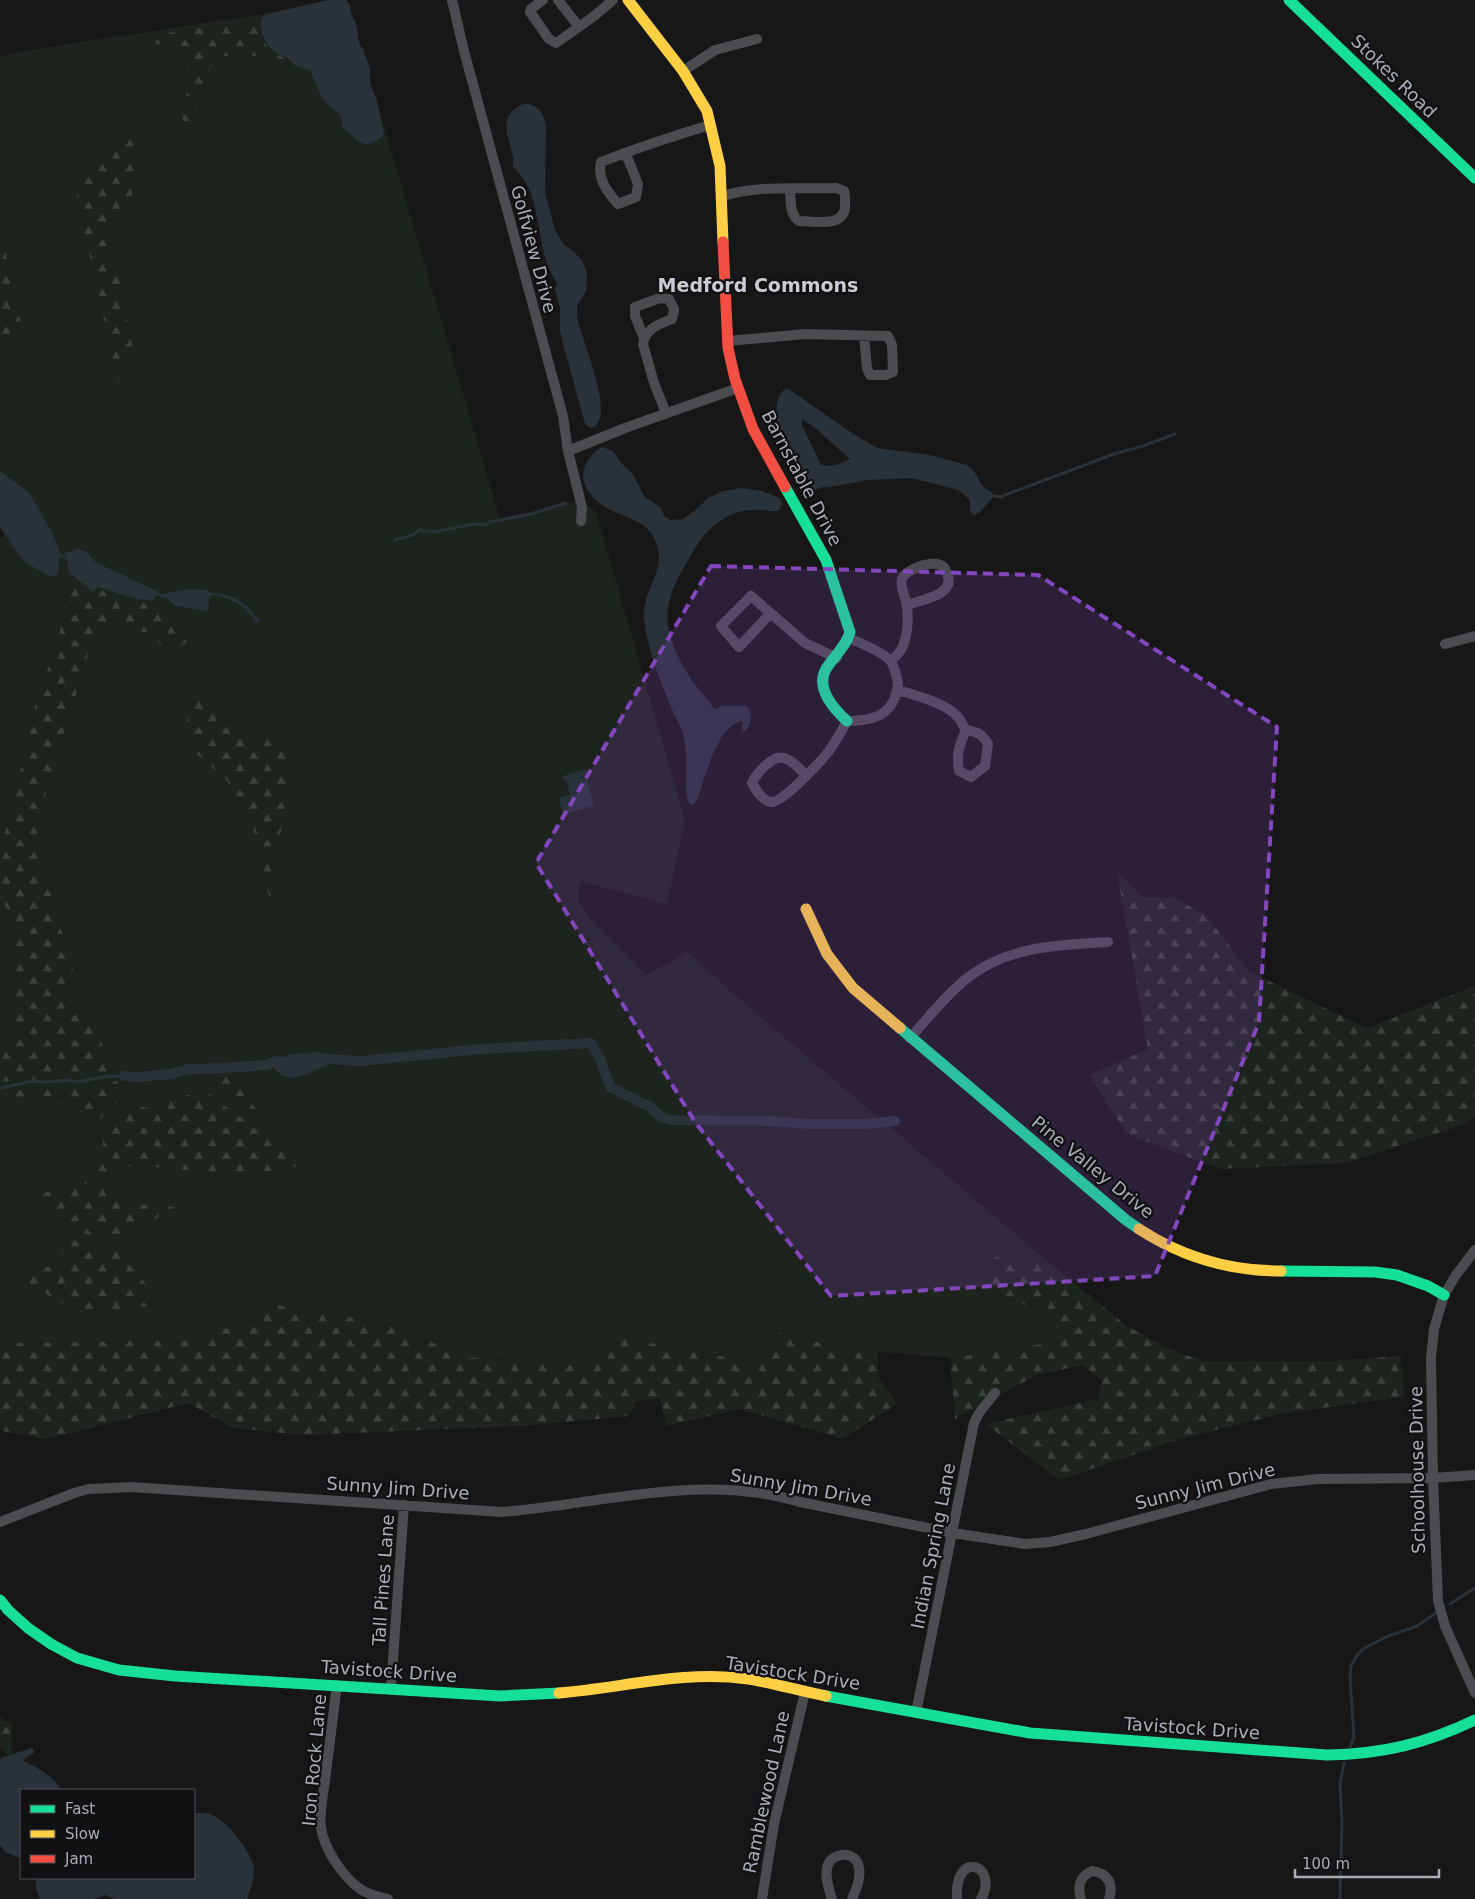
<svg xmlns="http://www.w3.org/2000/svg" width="1475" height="1899" viewBox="0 0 1475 1899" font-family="'DejaVu Sans',sans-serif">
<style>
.grass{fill:#1d241e}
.forest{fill:url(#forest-firs)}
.water{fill:#2a3239;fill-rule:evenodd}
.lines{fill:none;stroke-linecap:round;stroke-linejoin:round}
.stream{stroke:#2a3239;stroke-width:3}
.canal{stroke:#2a3239;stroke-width:10}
.street{stroke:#4b4c50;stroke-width:10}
.fast{stroke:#16e098;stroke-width:11}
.slow{stroke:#ffcf43;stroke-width:11}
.jam{stroke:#f24e42;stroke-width:11}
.marked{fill:#8446be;fill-opacity:0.2;stroke:#8446be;stroke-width:4;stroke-dasharray:10 6;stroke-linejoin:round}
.labels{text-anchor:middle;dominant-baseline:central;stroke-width:4.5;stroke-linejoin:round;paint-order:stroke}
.street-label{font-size:18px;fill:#a8adb8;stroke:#111113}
.neighbourhood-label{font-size:19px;font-weight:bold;fill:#c9ccd4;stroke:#111113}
</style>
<defs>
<pattern id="forest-firs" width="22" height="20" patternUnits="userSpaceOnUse" patternTransform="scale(1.25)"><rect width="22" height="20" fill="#1d241e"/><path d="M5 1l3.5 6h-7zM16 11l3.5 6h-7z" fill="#3b413d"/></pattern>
</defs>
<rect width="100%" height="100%" fill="#171717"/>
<!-- grass -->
<path class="grass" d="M347,1l153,518 81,-18 15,11 89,308 -18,84 -87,-23 -2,19 8,14 60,61 42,-23 42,39 317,270 -52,-4 -9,33 73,28 4,23 -113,17 -122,-11 -43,-20 -32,35 -146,-27 -13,32 -129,-10 -75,-33 -115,-18 -74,34 -190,3 -11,-2v-802l6,-6 -6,-34v-442l16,-5z"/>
<!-- forest -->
<path class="forest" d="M257,19l10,29 19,11 5,5 -25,-3 -24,-10 -26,8c-10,17 -23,36 -20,57l-9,11c-10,-15 -5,-22 1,-36 6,-15 -2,-33 -15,-41 -11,-7 -26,-8 -38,-12z
M134,130l2,54 -7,17 -24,27 5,24 9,20 13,73 -14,37 -41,-184 3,-34 24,-10z
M0,236l3,4 20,94 -11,15 -10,-2 -2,-8z
M69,577l13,8 11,10 6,-6c18,9 40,17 60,13l28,40 -21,12 -12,-19 -33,-10 -26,6 -53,175 -1,54 33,114 -11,11 15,22 6,-2 9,12 19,56 -112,9v-25l11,-10 5,-85 -16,-84v-27l11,-38 24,-107 24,-70z
M202,687l29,39 28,15 23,-6 10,25 -22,140 -18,-78 -27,-44 -34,-29 -5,-37z
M1117,872l25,25 33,1 32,18 41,55 119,57 108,-42v131l-12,8 -117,38 -126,6 -93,-35 -38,-59 59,-26z
M255,1070l-10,22 21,33 -60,-42 -1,-9z
M117,1081l6,15 -25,25 -12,-10 -41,-13 -45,3v-8l47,-6 32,1z
M203,1090l101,74 -26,7h-26l-10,4 -109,-10 -22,9 -6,6 1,18 -6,3 -4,-5 -4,-19 9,-12 3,-35 24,-26 17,4z
M85,1177l6,22 5,6 -23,20 -9,3 -33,-36c25,1 33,-1 54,-15z
M115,1202l60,5 -42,25 -29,9 -14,-15 -13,2 24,-21z
M87,1229l12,13 -38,13 4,-12 -2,-7z
M111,1244l44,50 -8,12 -50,6 -33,-7 -45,-28z
M995,1257l52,4 80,65 42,23 34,12h126l72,-5 3,41 -119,16 -105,26 -121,41 -73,-56 112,-25 4,-19 -19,-15 -46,10 -82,44 -5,-61 113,-17 -4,-23 -73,-28z
M277,1305l113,19 75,33 128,10 14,-32 146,27 31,-35 44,20 50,4v26l19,27 -55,35 -103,-30 -73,17 -6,-28 -25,4 -5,14 -107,10 -220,9 -71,-7 -43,-25 -143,36 -44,-8 -2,-5v-85l11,2 190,-3z
M0,1717l12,8 -1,31 -11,-8z"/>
<!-- water -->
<path class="water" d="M328,0h18l4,5 1,8 6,14 2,16 4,6 7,20v15l7,17 7,32 -2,4 -12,7h-6l-7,-4 -14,-12 -3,-13 -15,-13 -4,-7 -11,-25 -15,-4c-7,-10 -10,-8 -20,-14 -9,-5 -15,-23 -14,-32l5,-6z
M523,104c14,-1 21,9 23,22l-1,66 10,38 9,15 9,6 9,9 5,13 -1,18 -9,15v9c2,21 42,104 14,113l-5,-3 -2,-5 -22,-80 -2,-9v-23l-5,-19 2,-6c-25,-35 -11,-87 -44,-116 4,-22 -23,-47 10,-63z
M787,388l68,47 22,13 53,7 37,10c14,9 8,20 25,27l1,5 -14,16 -6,2 -3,-4v-11l-12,-10 -46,-12 -44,2 -32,6 -13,1 -16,7 -6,-4 -3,-17 -21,-50c-1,-11 -2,-29 10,-35zM802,419l12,8 36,32c-8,4 -19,9 -29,6l-19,-40z
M603,447l11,5 7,11 12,11 11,22 16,11 4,9 6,4 13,-1 15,-11 10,-10 15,-7 19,-3 20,3 18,7 2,6 -3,6c-6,2 -12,1 -19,0 -16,-1 -26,2 -40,11 -15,10 -24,25 -33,41 -8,14 -17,29 -19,46 -4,32 18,67 38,90 4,3 5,9 9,11l8,-3h23c8,6 6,23 -4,26l1,-11c-25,1 -39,60 -46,79l-4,5 -4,-2 -2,-5c-3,-22 2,-44 -4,-65 -3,-8 -8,-16 -11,-24 -12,-28 -25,-60 -28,-91 -2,-30 26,-49 10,-80 -12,-26 -52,-19 -68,-51 -4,-9 -4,-16 1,-25 5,-7 8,-13 16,-15z
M0,471l29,22 23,39 8,21 -2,20 -4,3h-5l-26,-15 -23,-34z
M78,549l9,3 8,10 62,29 -3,10 -17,-2 -39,-12 -5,5 -24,-20 -4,-20h6z
M189,589l18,1 3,4 -2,17 -33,-5 -12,-12z
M586,769l1,3 -2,2 9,32 -31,8 -4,-16 11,-3 -4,-16 -3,1v-4z
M316,1052l21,5 -1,5c-15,2 -39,24 -56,12 -3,-2 -5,-5 -8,-8l-15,3 -1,-6 20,-7 8,1 5,-2z
M32,1748l2,3 -1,3 -8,4 -1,3c16,8 27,14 38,29h-41v68l-15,-5 -6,-8v-87z
M196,1813c5,0 11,0 16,2 14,5 41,38 42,54 1,9 -4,21 -7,30h-132l-10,-4 -11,4h-54l-4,-10v-11h158v-64z"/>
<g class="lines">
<!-- stream -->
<path class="stream" d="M990,495l10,2 114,-43 29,-8 32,-12
M395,540l18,-5 6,-5 15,2 40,-8 12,1 3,-3 42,-8 35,-11
M56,554l13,5
M154,593l13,4
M205,594c23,-1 40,8 52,27
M0,1088l33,-7 12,1 24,-2 10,2 24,-5 21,-1
M1450,1604l25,-16
M1350,1747l4,-10 -4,-60 1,-11 6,-11 6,-6 23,-12 31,-11 19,-13
M1340,1899l2,-77 -2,-38 4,-21"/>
<!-- canal -->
<path class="canal" d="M325,1059l36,2 120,-12 110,-6 10,18 9,26 40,20 11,10 9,3 98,1 42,3h55l30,-3
M124,1076l13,1 34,-3 18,-5 36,-1 43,-3"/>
<!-- street -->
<path class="street" d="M452,0l12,51 99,365 5,35 14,56 -1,14
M543,0l-12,9 -1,3 19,27 7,4 37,-26 20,-17
M558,0l21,27
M683,71l32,-21 42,-11
M624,153l4,6 10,25 -2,13 -18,7c-11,-12 -21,-26 -17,-42 36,-14 72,-26 109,-37
M721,197c31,-12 80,-8 115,-9l8,3c2,6 1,10 1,16 -1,21 -32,14 -46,14 -10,-7 -8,-21 -9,-32
M644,338l-9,-22v-9l25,-9 9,1 5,10 -2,10c-13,5 -27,10 -29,25l11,39 12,30
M728,341l77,-7 83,2 4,9 1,27 -7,3h-16l-3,-7 -3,-32
M568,451l57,-23 113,-40
M770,614l-31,33 -18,-21 30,-30 54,47 32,15
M1445,644l30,-8
M891,661c4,-4 10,-9 12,-15 5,-13 6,-31 3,-45 -2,-6 -6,-16 -4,-22 4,-11 37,-22 43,-10 15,26 -21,30 -38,36
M898,690c16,5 48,13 59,26 4,4 6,10 9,14
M966,730c12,2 16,4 22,14l-3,22 -14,11 -12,-6c-3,-17 0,-25 7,-41z
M806,775c-6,-5 -13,-15 -22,-17 -11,-4 -28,16 -32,25 4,7 10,18 19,19 12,1 50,-41 58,-51 7,-10 13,-20 18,-30 20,0 41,-3 48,-24 3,-7 4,-12 2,-19 -2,-6 -3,-13 -7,-18 -11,-10 -28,-16 -41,-22
M910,1038c18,-20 35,-42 56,-59 41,-33 91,-34 142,-37
M1475,1250l-19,25 -12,20 -10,34 -3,29 2,120 5,123 7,25 30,67
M0,1522l74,-29 15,-4 42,-2 371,25c99,-8 200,-40 298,-10l153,31 72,11 25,-2 36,-8 185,-50 47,-5 115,-1 42,-3
M337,1685c-4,32 -8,64 -12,96 -2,15 -6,32 -4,46 2,20 22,50 38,61 8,7 19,8 29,11
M391,1688l13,-183
M916,1713l58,-290 5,-10 16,-20
M762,1899l12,-75 31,-132
M832,1899c-3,-10 -7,-20 -5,-31 3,-17 30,-18 32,0 2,11 -3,22 -7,31
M957,1899c-3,-51 43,-34 24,0
M1081,1899c-4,-12 -1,-23 11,-28 16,2 22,13 17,28"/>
<!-- fast -->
<path class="fast" d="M1289,0l186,178
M785,487l41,73 24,72c-4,15 -16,24 -24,37 -11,19 8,40 21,52
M900,1028l226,192 13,9
M1281,1271l94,1 22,3 31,11 16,9
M0,1600l8,10 20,18 23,16 26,14 42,12 56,6 325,20 59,-3
M826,1696l204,37 297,22c55,-1 98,-11 148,-35"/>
<!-- slow -->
<path class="slow" d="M628,0l55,71 24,40 13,55 3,76
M806,909l21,45 26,34 47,40
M1139,1229c43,28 90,42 142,42
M559,1693c63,-5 125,-23 189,-14 26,4 52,12 78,17"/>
<!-- jam -->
<path class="jam" d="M723,242l5,106 7,31 18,50 32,58"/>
</g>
<!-- marked area -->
<path class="marked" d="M711,566l327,9 239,152 -18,295 -104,254 -324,20 -136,-174 -159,-259z"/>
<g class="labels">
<!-- street labels -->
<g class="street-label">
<text transform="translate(1394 76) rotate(44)">Stokes Road</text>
<text transform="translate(534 249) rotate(75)">Golfview Drive</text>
<text transform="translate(802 478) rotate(62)">Barnstable Drive</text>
<text transform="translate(1093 1167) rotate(39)">Pine Valley Drive</text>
<text transform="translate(1417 1470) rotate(-91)">Schoolhouse Drive</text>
<text transform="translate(1205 1486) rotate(-14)">Sunny Jim Drive</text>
<text transform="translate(801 1487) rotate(10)">Sunny Jim Drive</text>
<text transform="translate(398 1488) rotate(4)">Sunny Jim Drive</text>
<text transform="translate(933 1546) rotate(-79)">Indian Spring Lane</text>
<text transform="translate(383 1580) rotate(-86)">Tall Pines Lane</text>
<text transform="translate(389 1671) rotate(4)">Tavistock Drive</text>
<text transform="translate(793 1673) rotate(9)">Tavistock Drive</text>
<text transform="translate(1192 1728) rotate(4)">Tavistock Drive</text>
<text transform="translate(314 1760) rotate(-85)">Iron Rock Lane</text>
<text transform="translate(766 1792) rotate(-78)">Ramblewood Lane</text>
</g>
<!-- neighbourhood labels -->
<g class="neighbourhood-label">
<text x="758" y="285">Medford Commons</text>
</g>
</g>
<!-- legend -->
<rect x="20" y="1789" width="175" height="90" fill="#111113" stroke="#4d4f55"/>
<rect x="30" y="1805" width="25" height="8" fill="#16e098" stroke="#4d4f55"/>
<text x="65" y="1814" font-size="15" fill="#a8adb8">Fast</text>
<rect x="30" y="1830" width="25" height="8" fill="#ffcf43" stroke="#4d4f55"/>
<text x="65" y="1839" font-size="15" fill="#a8adb8">Slow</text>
<rect x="30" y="1855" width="25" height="8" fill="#f24e42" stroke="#4d4f55"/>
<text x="65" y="1864" font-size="15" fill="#a8adb8">Jam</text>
<!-- scale -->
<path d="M1295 1869v8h144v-8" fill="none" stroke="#a8adb8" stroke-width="2.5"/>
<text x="1302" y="1869" font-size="15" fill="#a8adb8" stroke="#111113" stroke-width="4" paint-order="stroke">100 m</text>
</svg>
